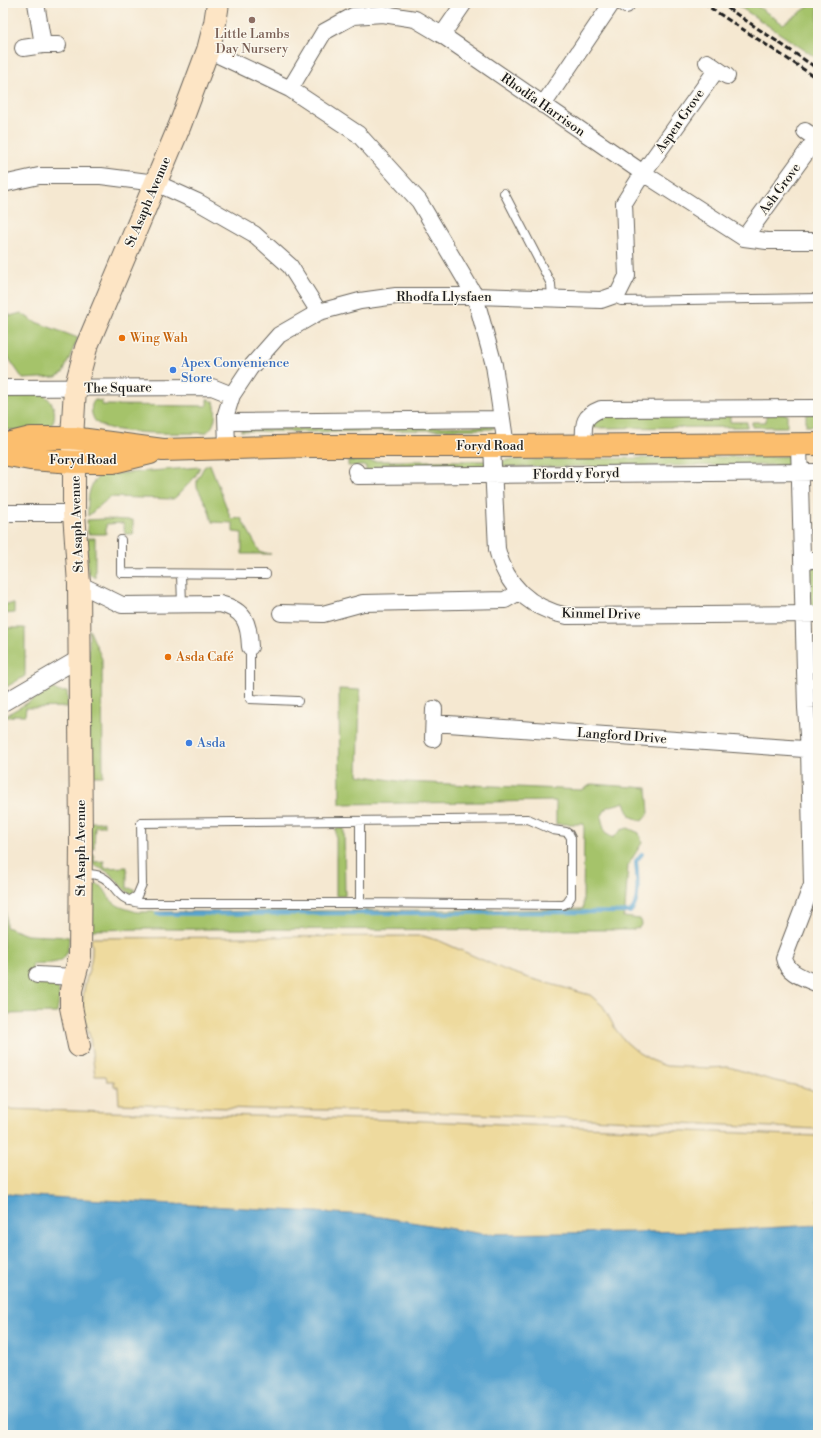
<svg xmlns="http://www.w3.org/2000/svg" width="821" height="1438" viewBox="0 0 821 1438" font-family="'Libre Bodoni',serif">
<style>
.green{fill:#a5c36a;stroke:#607043}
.sand{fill:#eeda9e;stroke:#857b5d}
.water{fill:#56a3cf;stroke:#396076}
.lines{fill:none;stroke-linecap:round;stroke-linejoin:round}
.stream{stroke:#56a3cf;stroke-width:4}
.lane-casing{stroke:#68635b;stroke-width:10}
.street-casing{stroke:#68635b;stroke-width:18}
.secondary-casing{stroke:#68635b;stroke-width:24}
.primary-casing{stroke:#68635b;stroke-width:24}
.lane{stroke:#fff;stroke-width:8}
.street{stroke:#fff;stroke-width:16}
.secondary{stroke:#fde5c5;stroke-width:22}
.primary{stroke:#fbbe6e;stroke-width:22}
.rail{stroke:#1c1c1c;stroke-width:3;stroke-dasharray:6 3;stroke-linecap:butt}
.education-dot{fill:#8d6e63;stroke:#fbf7ec;stroke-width:1.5}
.food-dot{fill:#e8710a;stroke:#fbf7ec;stroke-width:1.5}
.shop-dot{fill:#3f7fe0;stroke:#fbf7ec;stroke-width:1.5}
.labels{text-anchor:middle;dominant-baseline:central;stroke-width:3;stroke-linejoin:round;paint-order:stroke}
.education-label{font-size:13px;fill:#785e54;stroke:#fbf7ec}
.street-label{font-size:13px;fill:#1c1c1c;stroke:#fbf7ec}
.food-label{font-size:13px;fill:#c56008;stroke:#fbf7ec;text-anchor:start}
.shop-label{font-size:13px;fill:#366cbe;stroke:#fbf7ec;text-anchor:start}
</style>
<rect width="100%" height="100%" fill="#fbf7ec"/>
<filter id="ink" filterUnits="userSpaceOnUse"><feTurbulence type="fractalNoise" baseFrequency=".025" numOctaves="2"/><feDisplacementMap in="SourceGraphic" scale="8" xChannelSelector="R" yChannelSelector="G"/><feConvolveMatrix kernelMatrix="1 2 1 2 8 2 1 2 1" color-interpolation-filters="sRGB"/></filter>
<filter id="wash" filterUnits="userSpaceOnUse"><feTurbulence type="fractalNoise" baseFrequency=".012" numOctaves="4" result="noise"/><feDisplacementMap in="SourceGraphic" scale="16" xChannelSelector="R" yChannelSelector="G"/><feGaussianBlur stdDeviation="0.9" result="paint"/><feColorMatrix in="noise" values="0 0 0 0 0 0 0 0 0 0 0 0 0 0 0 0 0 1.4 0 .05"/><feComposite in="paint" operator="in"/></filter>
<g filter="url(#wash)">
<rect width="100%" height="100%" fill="#f5e8d1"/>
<!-- green -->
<path class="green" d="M734,3h19l30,21 31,-21h4v56z
M3,305l7,11 11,-3 12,8 45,17 -15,35 -7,4 -33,2 -20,-29z
M43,394c10,8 14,16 10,29l-10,7h-40v-35z
M207,399l7,3c3,10 2,26 -9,31 -22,0 -94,3 -109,-11 -2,-2 -3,-5 -4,-8 -1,-6 -1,-10 3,-14l7,1v4l105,1z
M766,413l21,1v13h-35v-5h14z
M818,413v13h-12v-12z
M730,414v8h17v5l-158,1v-4l11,-8z
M496,426l-4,3 -175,3 -76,-1v-2z
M793,456v6l-2,3 -288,2 -3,-5 6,-2z
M348,461h138v6l-120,5v-6h-18z
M210,464l21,55 10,-1 19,34 11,2h-29v-21l-9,-1v-9l-21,-1 -4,-14 -11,-21v-7l7,-13z
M200,467l-5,10 -19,20 -3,2 -63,-2 -22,19c-1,-13 0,-35 14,-41z
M105,519l28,1v14h-8l-2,-11 -17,1v10h-18l-1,-14z
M87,538h8v40l-7,-5z
M810,567h8v43h-10z
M3,604h11v9l-11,1z
M3,628h22v48l-22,13z
M89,629l13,30 1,117h-14z
M53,688c5,4 8,5 14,3l1,16 -42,1 -1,7h-12v2h-10z
M339,689l21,1 -2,85 47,7 177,8 10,-6 55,4 2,25 -7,8 -12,-5 -5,-14 -18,5 -6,10 4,16 8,5 8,-8 7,-2 11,5 3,10 -14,22 -3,45 -2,7 17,2 2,4 -3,5 -9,2 -481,-1 -59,1v-46c17,0 13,8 23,18 7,6 15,7 24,10l446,-3 1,-85h-28v-23l-216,3z
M90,822h14v4h-9l-1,23h-4z
M344,828l1,68h-9v-67z
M90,855h4v7l10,-1v7l23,-1v21l8,1 -2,5c-12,-3 -14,-14 -24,-21 -5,-4 -11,-5 -17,-9z
M3,858h2l1,69 21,8 42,2c-1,30 -12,25 -37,27l2,18c5,0 14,-1 19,1 10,3 5,22 4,30l-54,1z"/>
<!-- sand -->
<path class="sand" d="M423,936l17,5 65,29 24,8 61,17 13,11 13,24 10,12 13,11 16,9 11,4 41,2 22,-1 42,13 32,7 15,5v37l-414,-18 -149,-2 -136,-5 -1,-17h-4v-6h-7l-1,-5h-11c-2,-13 -3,-26 -5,-39 -3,-12 -8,-24 -7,-36 0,-23 13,-38 8,-63z
M3,1109l395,11 420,16v299h-815z"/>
<!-- water -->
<path class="water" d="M3,1193l12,2 354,20 114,19 226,-3 109,-6v210h-815z"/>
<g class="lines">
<!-- stream -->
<path class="stream" d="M157,914l473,-2c11,-8 7,-39 6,-51l6,-7"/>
</g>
</g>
<g filter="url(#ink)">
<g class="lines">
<defs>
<path id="lane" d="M504,193l47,91 1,14
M612,297l9,4 197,-3
M121,540v33l145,1
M181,574l1,31
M250,647v52l48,2
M360,821v82
M81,874c6,0 13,-1 19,2 18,7 13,24 41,27h219l203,2 4,-2 4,-6v-59l-2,-4 -3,-2 -13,-2 -25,-11 -387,4 1,61 -5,12 -8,5"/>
<path id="street" d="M36,3l7,42h15
M623,3l3,2
M442,35l22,-32
M23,48l20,-3
M208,50l82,39 68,45 61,67 56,95 19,69 12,81
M707,62l20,14
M290,89l34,-57 29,-16 30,-2 32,5 27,16 201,138 101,65 23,3h51
M543,105l69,-102
M805,131l13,9
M3,184l36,-8h62l55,7 42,19 56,32 36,32 29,46
M744,238l72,-99
M3,388l209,-1 20,8
M227,422l275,-3
M799,445l7,263 3,41 3,136 -28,73c3,16 21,20 34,26
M492,446l5,103c9,37 32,59 70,67l251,-2
M584,446c0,-19 -4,-29 17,-37l217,-1
M227,448l-1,-34 6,-19 18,-27 29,-33 40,-23 41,-11 36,-5h79l126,4 17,-6 9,-18 -3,-73 19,-30 74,-104
M356,471l2,5 460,-4
M3,513h71
M802,560h16
M79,584l43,21 98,-1c25,6 29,19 30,43
M281,613l42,1 40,-11 142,-3 14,-8
M3,703l77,-45
M434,723l384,27
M433,739l1,-30
M37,975l38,2"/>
<path id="secondary" d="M79,1046l-8,-39v-17l9,-34 1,-114 -2,-258 -5,-71v-51l-2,-24 3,-49 11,-41 94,-223 28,-75 7,-27 3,-20"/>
<path id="primary" d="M3,445l28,-7h41l91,12 148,-4h195l312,-2
M3,454l27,5 44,3h39l37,-9"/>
</defs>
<!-- lane casing -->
<use href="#lane" class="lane-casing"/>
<!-- street casing -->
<use href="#street" class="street-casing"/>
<!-- secondary casing -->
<use href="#secondary" class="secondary-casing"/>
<!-- primary casing -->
<use href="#primary" class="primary-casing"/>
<!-- lane -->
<use href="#lane" class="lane"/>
<!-- street -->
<use href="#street" class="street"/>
<!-- secondary -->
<use href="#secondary" class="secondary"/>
<!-- primary -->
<use href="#primary" class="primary"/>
<!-- rail -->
<path class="rail" d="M703,3l115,76
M720,3l98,66"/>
</g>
</g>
<!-- markers -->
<circle class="education-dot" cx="252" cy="20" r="4"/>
<g class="food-dot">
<circle cx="122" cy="338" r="4"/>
<circle cx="168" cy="657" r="4"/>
</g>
<g class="shop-dot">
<circle cx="173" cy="370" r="4"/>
<circle cx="189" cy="743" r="4"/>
</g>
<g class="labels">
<!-- education labels -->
<g class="education-label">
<text x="252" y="34">Little Lambs<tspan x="252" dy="15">Day Nursery</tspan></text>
</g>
<!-- street labels -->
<g class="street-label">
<text transform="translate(543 105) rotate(35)">Rhodfa Harrison</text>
<text transform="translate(680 121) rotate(-55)">Aspen Grove</text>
<text transform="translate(780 189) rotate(-54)">Ash Grove</text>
<text transform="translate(148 202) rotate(-67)">St Asaph Avenue</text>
<text x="444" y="297">Rhodfa Llysfaen</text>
<text transform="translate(118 388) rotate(-1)">The Square</text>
<text x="490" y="446">Foryd Road</text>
<text x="83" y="460">Foryd Road</text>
<text transform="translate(576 474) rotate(-1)">Ffordd y Foryd</text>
<text transform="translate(77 524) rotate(-92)">St Asaph Avenue</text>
<text transform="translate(601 614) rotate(1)">Kinmel Drive</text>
<text transform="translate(622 736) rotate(4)">Langford Drive</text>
<text transform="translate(81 848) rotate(-90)">St Asaph Avenue</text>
</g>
<!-- food labels -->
<g class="food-label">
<text x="130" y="338">Wing Wah</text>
<text x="176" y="657">Asda Café</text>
</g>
<!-- shop labels -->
<g class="shop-label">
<text x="181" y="363">Apex Convenience<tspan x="181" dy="15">Store</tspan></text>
<text x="197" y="743">Asda</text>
</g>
</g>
<!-- margin -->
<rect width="821" height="1438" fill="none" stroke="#fbf7ec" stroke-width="16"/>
</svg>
